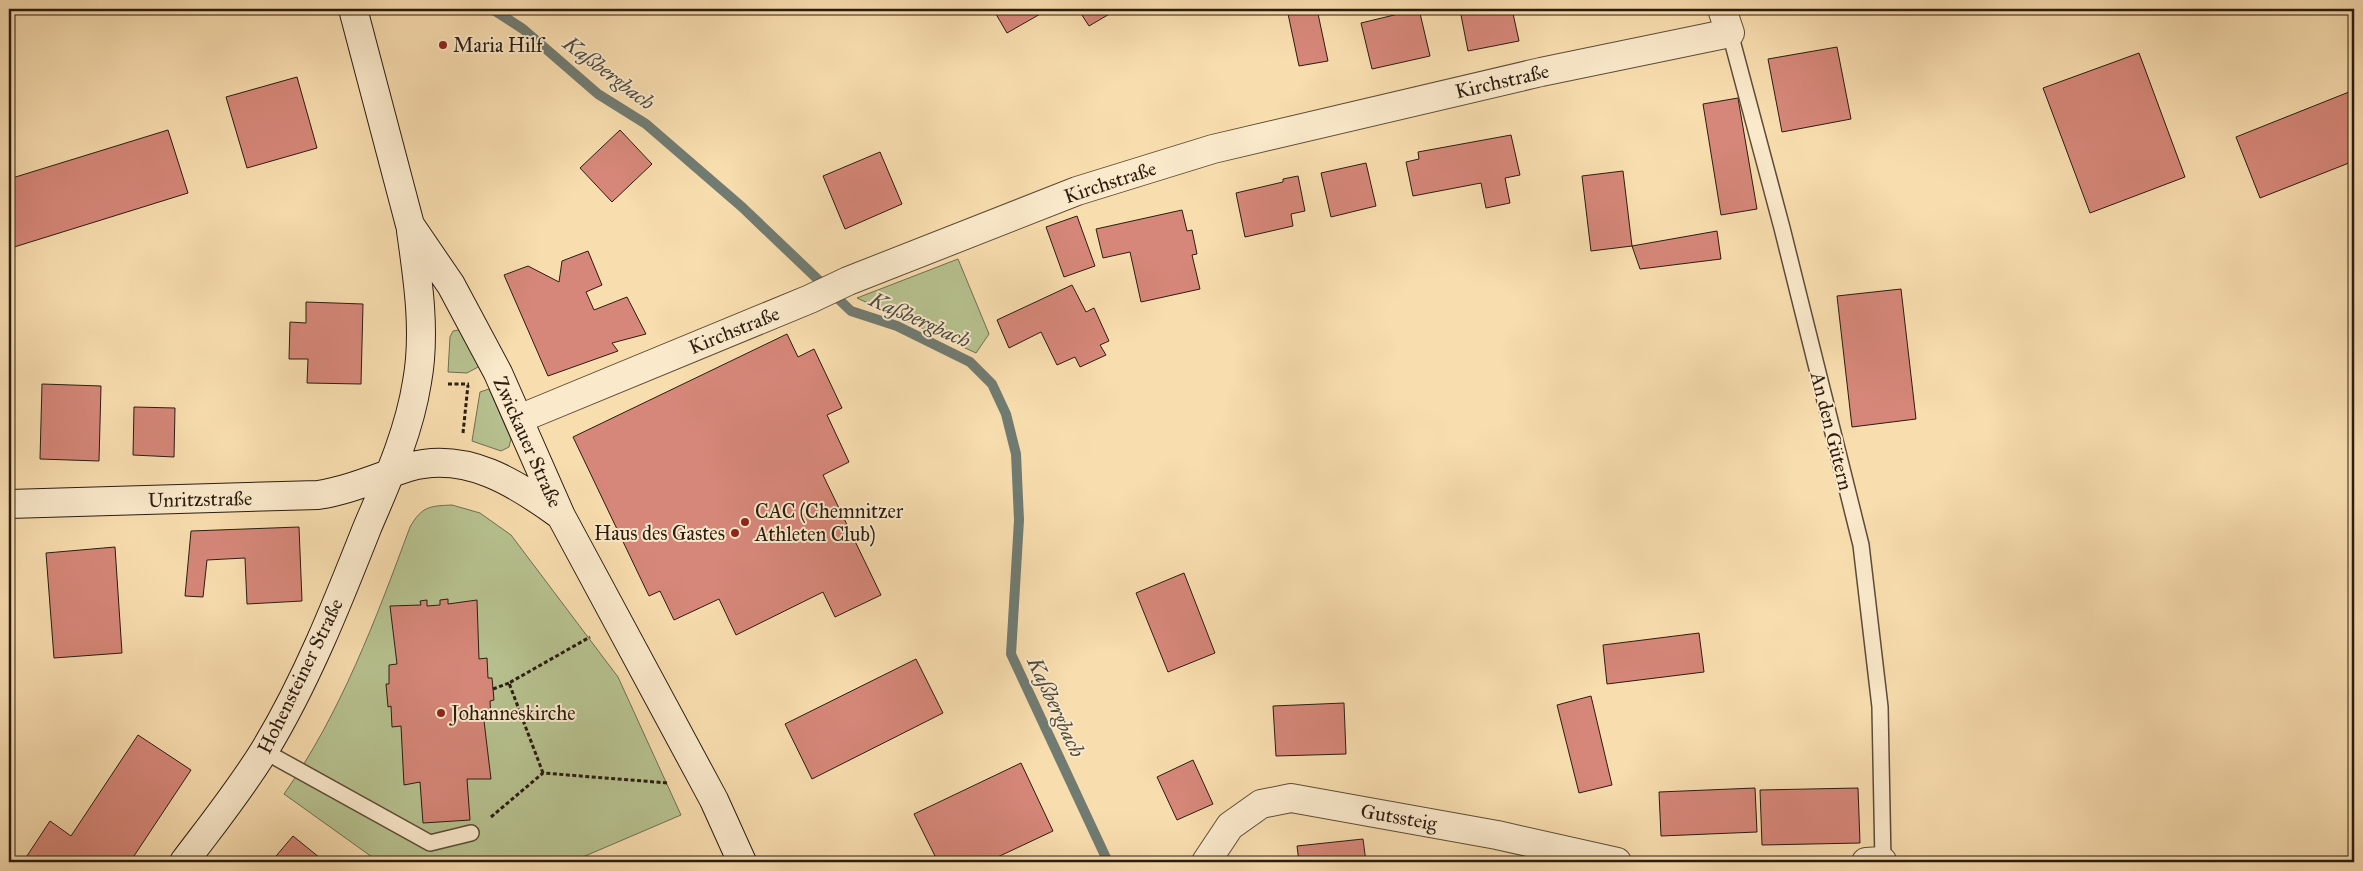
<svg xmlns="http://www.w3.org/2000/svg" width="2363" height="871" viewBox="0 0 2363 871" font-family="'IM FELL Great Primer',serif">
<style>
.green{fill:#b7c290;stroke:#706f50}
.lines{fill:none;stroke-linecap:round;stroke-linejoin:round}
.stream{stroke:#717b72;stroke-width:10}
.building{fill:#d68779;stroke:#2a1c10}
.lane-casing{stroke:#5e4c38;stroke-width:18}
.street-casing{stroke:#5e4c38;stroke-width:30}
.secondary-casing{stroke:#2a1c10;stroke-width:30}
.path{stroke:#2a1c10;stroke-width:3;stroke-dasharray:4 2.5;stroke-linecap:butt}
.lane{stroke:#fae9cb;stroke-width:15}
.street{stroke:#fae9cb;stroke-width:28}
.secondary{stroke:#fae9cb;stroke-width:28}
.poi-dot{fill:#8f2418;stroke:#fae9cb;stroke-width:2}
.labels{text-anchor:middle;dominant-baseline:central;stroke-width:4;stroke-linejoin:round;paint-order:stroke}
.poi-label{font-size:20px;fill:#2a1c10;stroke:#fae9cb;text-anchor:start}
.street-label{font-size:20px;fill:#2a1c10;stroke:#fae9cb}
.water-label{font-size:21px;font-style:italic;fill:#4e4b41;stroke:#fae9cb}
</style>
<rect width="100%" height="100%" fill="#f8ddaf"/>
<filter id="stains"><feTurbulence type="fractalNoise" baseFrequency=".004" numOctaves="4"/><feColorMatrix values="0 0 0 0 .2 0 0 0 0 .09 0 0 0 0 .02 0 0 0 .5 -.17"/></filter>
<radialGradient id="worn" r=".72"><stop offset=".6" stop-color="#630" stop-opacity="0"/><stop offset="1" stop-color="#630" stop-opacity=".3"/></radialGradient>
<!-- green -->
<path class="green" d="M958,259l31,75 -13,19 -119,-55z
M459,330l21,36 -13,7 -19,-1 2,-35 3,-6z
M489,389l22,50 -2,8 -8,4 -29,-10 8,-49z
M452,505l28,8 31,22 107,142 63,138 -110,47h-192l-95,-68c57,-81 92,-175 126,-267 12,-21 20,-21 42,-22z"/>
<g class="lines">
<!-- stream -->
<path class="stream" d="M492,9l31,20 75,65 48,30 96,83 109,104 46,15 73,36 22,22 14,30 10,40 3,66 -8,134 97,208"/>
</g>
<!-- building -->
<path class="building" d="M993,9h56l-42,24z
M1078,9h40l-29,17z
M1287,9h30l11,52 -29,5z
M1419,9l11,47 -58,13 -11,-46z
M1469,9h43l7,32 -51,10 -8,-41z
M1837,47l14,72 -69,13 -14,-73z
M2139,53l46,124 -95,36 -47,-125z
M297,77l20,71 -70,20 -21,-71z
M2354,90v71l-94,37 -24,-61z
M1738,98l19,111 -36,6 -18,-111z
M168,130l20,63 -177,55 -2,-7v-62z
M620,130l32,34 -40,38 -32,-34z
M1511,135l9,40 -15,3 5,25 -24,5 -5,-25 -68,13 -7,-34 13,-3 -1,-7z
M880,152l22,52 -57,25 -22,-53z
M1366,163l10,43 -45,11 -10,-44z
M1623,171l9,75 -41,5 -9,-75z
M1298,176l7,35 -14,3 2,12 -48,11 -9,-44 47,-11v-3z
M1182,210l5,21 5,-1 5,24 -5,1 8,34 -59,13 -11,-50 -27,6 -7,-29z
M1077,216l18,50 -31,11 -18,-50z
M1717,231l4,28 -81,10 -8,-23z
M588,251l14,34 -16,7 8,18 33,-13 19,37 -34,9 6,8 -70,25 -44,-101 24,-9 31,16 3,-21z
M1072,285l14,27 8,-4 15,33 -9,4 6,10 -26,12 -5,-10 -18,8 -16,-33 -32,16 -12,-28z
M1901,289l15,130 -64,8 -15,-131z
M306,302l57,2 -2,80 -54,-1 1,-24h-19l1,-37 16,1z
M787,334l11,23 16,-8 28,59 -15,7 22,47 -26,13 58,120 -46,22 -12,-25 -87,43 -17,-36 -45,21 -14,-29 -11,5 -76,-159z
M42,384l59,2 -2,75 -59,-2z
M134,407l41,1 -1,49 -41,-2z
M299,527l3,74 -55,3 -2,-46 -38,2 -4,37 -18,-1 6,-65z
M115,547l7,106 -68,5 -8,-105z
M9,565h2l1,44h-3z
M1184,573l31,80 -47,19 -32,-79z
M448,599v5l29,-4 2,59 8,-1 1,20h4l2,22 -4,1 1,19 -7,1 7,58h-24l3,41 -47,3 -3,-41 -16,3 -3,-59 -9,1 -1,-21 -3,1 -2,-23h3v-19l8,-1 -7,-58 31,-1 -1,-4 7,-1v6l13,-1v-5z
M1699,633l5,39 -97,12 -4,-39z
M916,659l27,54 -131,66 -27,-55z
M1591,696l21,89 -33,8 -22,-88z
M1344,703l2,51 -70,2 -3,-50z
M138,735l53,35 -57,86 9,6h-120l27,-41 21,15z
M1193,760l20,44 -36,16 -20,-43z
M1021,763l32,68 -66,31h-49l-24,-48z
M1755,788l2,44 -96,4 -2,-44z
M1858,788l2,55 -98,2 -2,-55z
M293,836l32,26h-54z
M1363,839l3,23h-67l-2,-16z"/>
<g class="lines">
<defs>
<path id="lane" d="M1730,33l52,195 79,317 19,162 3,155
M264,751l166,92 41,-10"/>
<path id="street" d="M519,419l291,-120 38,-18 229,-90 136,-42 328,-77 189,-39 -8,-24
M1206,862l24,-36 31,-22 30,-6 206,37 120,27
M1866,862l16,-1"/>
<path id="secondary" d="M353,9l57,216 41,60 47,88 63,143 153,284 28,62
M9,504l309,-9c32,-5 60,-18 91,-28 57,-16 107,16 151,48
M184,862c27,-36 56,-72 80,-111 42,-69 73,-147 103,-223 20,-47 42,-95 50,-146 9,-49 1,-102 -6,-151"/>
</defs>
<!-- lane casing -->
<use href="#lane" class="lane-casing"/>
<!-- street casing -->
<use href="#street" class="street-casing"/>
<!-- secondary casing -->
<use href="#secondary" class="secondary-casing"/>
<!-- path -->
<path class="path" d="M448,384h21
M463,433l5,-48
M493,689l16,-6
M543,773l-34,-90 81,-46
M491,817l52,-44 125,10"/>
<!-- lane -->
<use href="#lane" class="lane"/>
<!-- street -->
<use href="#street" class="street"/>
<!-- secondary -->
<use href="#secondary" class="secondary"/>
</g>
<!-- markers -->
<g class="poi-dot">
<circle cx="443" cy="45" r="5"/>
<circle cx="745" cy="522" r="5"/>
<circle cx="735" cy="533" r="5"/>
<circle cx="441" cy="713" r="5"/>
</g>
<g class="labels">
<!-- poi labels -->
<g class="poi-label">
<text x="453" y="45">Maria Hilf</text>
<text x="755" y="511">CAC (Chemnitzer<tspan x="755" dy="23">Athleten Club)</tspan></text>
<text x="725" y="533" text-anchor="end">Haus des Gastes</text>
<text x="451" y="713">Johanneskirche</text>
</g>
<!-- street labels -->
<g class="street-label">
<text transform="translate(1502 81) rotate(-13)">Kirchstraße</text>
<text transform="translate(1110 182) rotate(-18)">Kirchstraße</text>
<text transform="translate(734 330) rotate(-22)">Kirchstraße</text>
<text transform="translate(1832 431) rotate(76)">An den Gütern</text>
<text transform="translate(528 442) rotate(66)">Zwickauer Straße</text>
<text transform="translate(200 499) rotate(-1)">Unritzstraße</text>
<text transform="translate(300 676) rotate(-64)">Hohensteiner Straße</text>
<text transform="translate(1399 817) rotate(10)">Gutssteig</text>
</g>
<!-- water labels -->
<g class="water-label">
<text transform="translate(609 73) rotate(37)">Kaßbergbach</text>
<text transform="translate(920 320) rotate(24)">Kaßbergbach</text>
<text transform="translate(1056 707) rotate(65)">Kaßbergbach</text>
</g>
</g>
<!-- margin -->
<rect width="2363" height="871" fill="none" stroke="#f8ddaf" stroke-width="30"/>
<rect x="10" y="10" width="2343" height="851" fill="none" stroke="#2a1c10" stroke-width="2.5"/>
<rect x="15" y="15" width="2333" height="841" fill="none" stroke="#2a1c10"/>
<rect width="100%" height="100%" filter="url(#stains)"/>
<rect width="100%" height="100%" fill="url(#worn)"/>
</svg>
